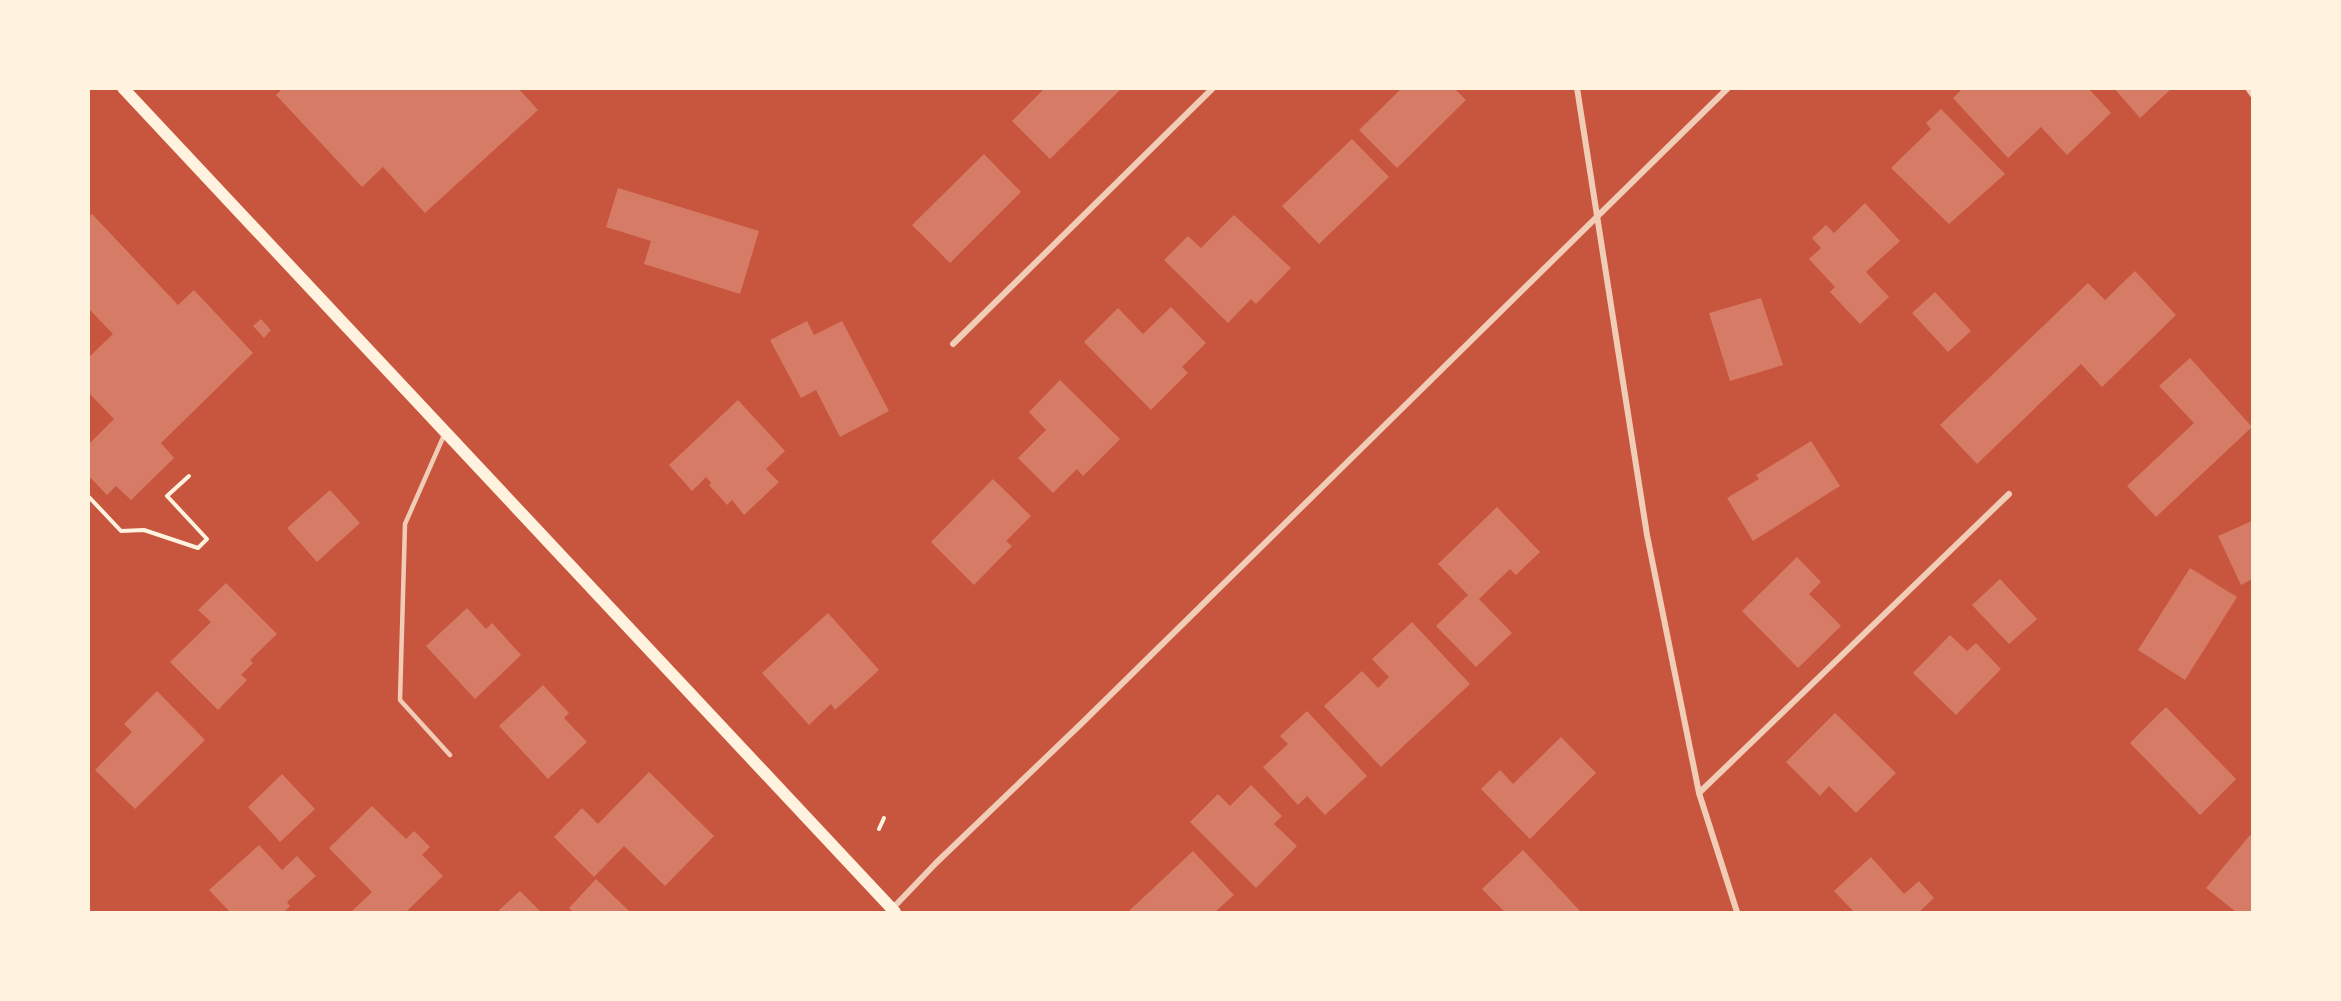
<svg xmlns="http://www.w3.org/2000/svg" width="2341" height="1001" viewBox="0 0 2341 1001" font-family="Cabin,sans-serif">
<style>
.building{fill:#d67c66}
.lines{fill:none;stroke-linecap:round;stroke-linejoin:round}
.path{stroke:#fff3e0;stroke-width:4}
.service{stroke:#f1ccb7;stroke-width:4.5}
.minor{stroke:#f1ccb7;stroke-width:6}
.secondary{stroke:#fff3e0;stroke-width:12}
</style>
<rect width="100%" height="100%" fill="#c8553d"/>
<!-- building -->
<path class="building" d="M283,88h235l20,22 -113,103 -42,-46 -21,20 -86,-92z
M1045,88h77l-72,71 -38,-38z
M1402,88h52l12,12 -69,68 -38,-38z
M1963,88h125l23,25 -44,42 -26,-28 -33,31 -55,-60z
M2114,88h58l-32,30z
M1941,109l64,65 -56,50 -58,-56 40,-39 -5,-6z
M1352,139l37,38 -70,67 -37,-38z
M984,154l37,38 -71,71 -38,-38z
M618,188l141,43 -19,63 -96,-30 7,-23 -45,-14z
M1865,203l35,38 -34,31 23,25 -29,27 -30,-32 5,-5 -26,-28 12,-11 -9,-10 14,-13 8,8z
M92,214l86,91 16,-15 59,63 -92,90 13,15 -43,42 -15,-14 -9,9 -19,-20v-30l26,-26 -26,-27v-34l25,-24 -25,-26v-91z
M1234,215l57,53 -35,36 -5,-5 -23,24 -64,-63 24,-24 13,12z
M2135,271l41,44 -74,72 -21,-23 -104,100 -37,-39 148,-142 17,17z
M1935,292l36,39 -23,21 -36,-39z
M1761,298l22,67 -53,16 -21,-68z
M1171,307l35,36 -24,24 6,6 -37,37 -67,-68 34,-34 25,26z
M261,319l10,11 -7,8 -11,-12z
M807,321l7,14 28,-14 47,90 -49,26 -24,-47 -15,8 -31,-58z
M2190,358l62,69 -96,90 -29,-31 67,-63 -35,-37z
M1060,380l60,59 -37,37 -6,-7 -24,24 -35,-35 28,-28 -17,-18z
M738,400l47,51 -19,18 13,13 -35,33 -12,-15 -5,5 -18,-20 2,-2 -5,-6 -14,14 -23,-26z
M1811,441l29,45 -87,55 -26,-43 32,-19 -3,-4z
M993,479l38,37 -25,25 6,5 -38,39 -43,-43z
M330,490l30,33 -43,39 -30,-34z
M1497,507l43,45 -24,23 -6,-6 -31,30 33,34 -36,34 -40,-41 32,-31 -30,-31z
M2252,521v58l-11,6 -23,-49z
M1797,557l24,25 -12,12 32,32 -43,42 -56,-57z
M2190,568l47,29 -52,83 -47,-30z
M2000,579l37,40 -28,25 -37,-39z
M226,583l51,51 -27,26 3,3 -12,12 6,5 -29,30 -48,-48 41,-40 -13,-12z
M467,608l19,21 6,-6 29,32 -46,44 -49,-53z
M828,613l51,57 -44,40 -4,-6 -22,21 -47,-52z
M1412,622l58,62 -89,83 -57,-61 38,-35 16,17 11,-11 -17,-18z
M1950,635l17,16 9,-8 25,26 -45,46 -43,-42z
M543,685l26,28 -5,5 23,24 -39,37 -49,-53z
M157,691l48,49 -70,69 -40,-39 37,-38 -8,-8z
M2166,707l70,72 -36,36 -70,-72z
M1307,711l60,65 -42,39 -18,-19 -9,9 -35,-38 25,-23 -8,-8z
M1835,713l61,60 -40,40 -27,-27 -9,10 -34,-34z
M1561,737l35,36 -66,66 -49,-50 19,-19 13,14z
M649,772l65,64 -49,50 -41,-40 -30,31 -40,-40 28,-29 16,16z
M282,774l33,35 -35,33 -32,-35z
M1251,785l31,31 -8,8 23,22 -41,42 -66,-66 28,-28 12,12z
M372,806l34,33 8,-8 16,16 -8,8 21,21 -37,36h-55l21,-20 -43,-44z
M2250,835l2,2v75h-16l-30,-24z
M259,845l23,25 15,-14 19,20 -29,26 3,4 -6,6h-54l-21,-22z
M1523,850l57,61 -1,1h-74l-23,-23z
M1193,851l41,44 -19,17h-85l-1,-1z
M1871,857l33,37 15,-13 15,17 -15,14h-65l-20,-21z
M596,879l34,33h-57l-4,-4z
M520,891l21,21h-44z"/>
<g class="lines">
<!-- path -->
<path class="path" d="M88,496l33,35 23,-1 54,18 9,-9 -40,-43 22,-20
M879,829l5,-11"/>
<!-- service -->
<path class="service" d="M2247,88l5,7
M445,433l-40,91 -5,176 50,55"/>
<!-- minor -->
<path class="minor" d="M1577,88l70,447 52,258 38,119
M953,344l260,-256
M1699,793l310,-299
M891,910l45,-47 147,-141 645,-634"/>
<!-- secondary -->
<path class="secondary" d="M123,88l772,824"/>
</g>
<!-- border -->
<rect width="2341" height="1001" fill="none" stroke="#fff3e0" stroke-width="180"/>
</svg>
